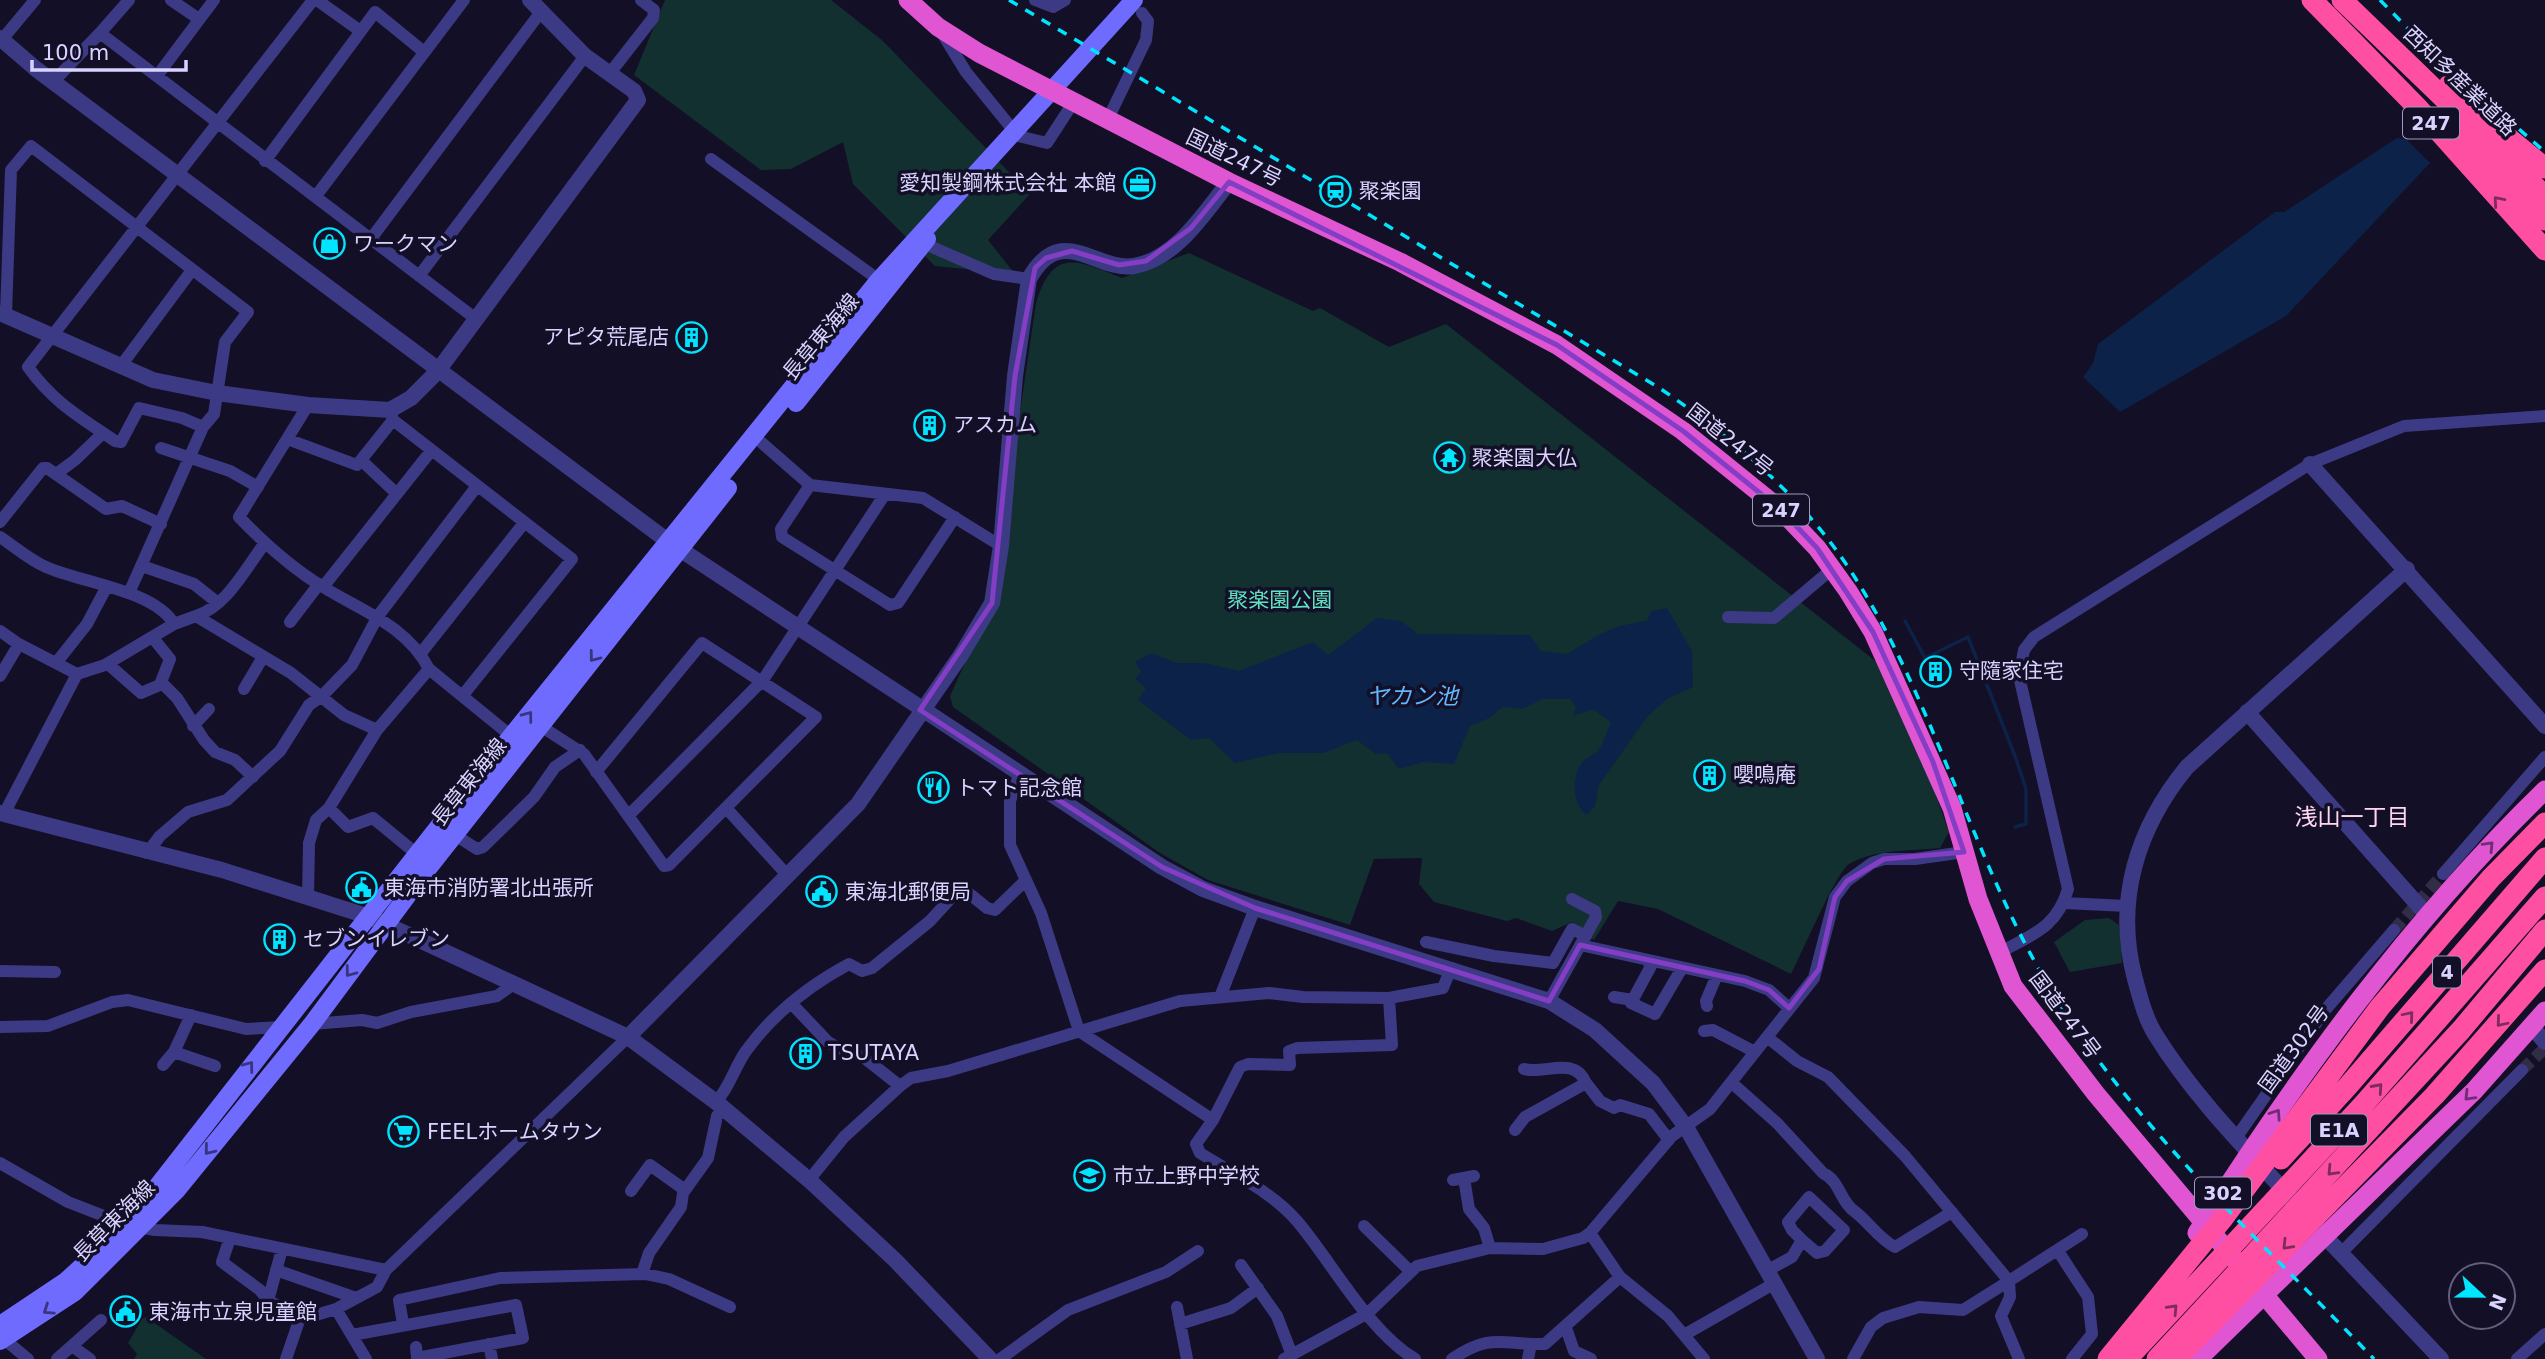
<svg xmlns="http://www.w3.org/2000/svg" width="2545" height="1359" viewBox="0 0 2545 1359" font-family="'DejaVu Sans','Noto Sans JP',sans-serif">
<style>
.green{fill:#12302f}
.water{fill:#0c2248}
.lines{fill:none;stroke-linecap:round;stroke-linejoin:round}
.stream{stroke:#0c2248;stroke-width:3.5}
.minor-tunnel{stroke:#312d47;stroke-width:12;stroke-dasharray:12 6;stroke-linecap:butt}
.minor{stroke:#3d3a85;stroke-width:12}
.tertiary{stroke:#3d3a85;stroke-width:16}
.secondary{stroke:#6f6bff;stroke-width:18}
.trunk{stroke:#e055d1;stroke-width:19}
.motorway{stroke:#ff4fa3;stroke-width:21}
.rail{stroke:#00e5ff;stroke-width:3.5;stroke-dasharray:10 9;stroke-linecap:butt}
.oneway{stroke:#7d2c5e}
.oneway2{stroke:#38347d}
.oneway3{stroke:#6f2e73}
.marked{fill:none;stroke:#843dc5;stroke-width:5;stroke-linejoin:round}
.labels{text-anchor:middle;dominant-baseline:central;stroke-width:7;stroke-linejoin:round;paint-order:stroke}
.shield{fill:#130f26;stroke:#9e99be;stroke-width:2}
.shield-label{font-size:19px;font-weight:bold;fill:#d9d4ff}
.street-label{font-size:21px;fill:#d9d4ff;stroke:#130f26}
.poi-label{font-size:21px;fill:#d9d4ff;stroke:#130f26;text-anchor:start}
.park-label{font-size:21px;fill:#5fe0c0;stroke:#130f26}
.water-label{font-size:23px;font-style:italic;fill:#62b6ff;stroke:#130f26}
.neighbourhood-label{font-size:23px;fill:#ffd6f0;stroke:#130f26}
</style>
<rect width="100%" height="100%" fill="#130f26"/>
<!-- green -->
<path class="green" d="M665,0h166l52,41 147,153 -42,46 27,34 -80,-8 -82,-82 -10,-42 -52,27 -30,1 -127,-95z
M1189,253l124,58 7,-3 69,39 57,-23 446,350 57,158 -9,16c-28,3 -66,1 -91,16 -14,10 -47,90 -58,110l-133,-65 -40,-8 -24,39 -22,-18 -20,9 -36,-13 -9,3 -73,-19 -15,-18 3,-26 -48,1 -24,66 -142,-45 -48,-27 -207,-146 -3,-11 42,-93 44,-300c17,-56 41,-43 86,-25z
M2109,918l10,7 3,38 -52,9 -16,-30 31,-22z
M146,1317l60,42h-72l3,-5 -9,-11 14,-24z"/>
<!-- water -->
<path class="water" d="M2397,138l9,1 24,24 -144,153 -166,96 -37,-35 10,-14 5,-19 177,-132h9z
M1667,608l25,43 1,36 -26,12 -20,18 -48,68 -4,21 -8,9c-15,-9 -16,-39 -4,-54 3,-4 10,-5 14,-9 6,-7 10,-21 14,-30l-18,-13 -20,7 3,-9 -6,-8h-28l-19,10 -20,-2 -14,11 -19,8 -16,38 -31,-2 -24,7 -12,-16 -11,1 -19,-14 -34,13h-44l-44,10 -26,-25 -18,2 -53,-40 8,-12 -11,-9 6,-7 -6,-10 17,-9 24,10h29l34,8 74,-29 15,13 49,-37 24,3 17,13 112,1 11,16 27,3c29,-19 44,-29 79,-33l4,-10z"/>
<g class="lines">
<!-- stream -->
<path class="stream" d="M1905,621l20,37 43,-21 47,119 11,33v35l-11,3"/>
<!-- minor-tunnel -->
<path class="minor-tunnel" d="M2394,930l49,-56
M2522,1070l23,-22"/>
<!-- minor -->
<path class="minor" d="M129,0l-29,33 376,286
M171,0l28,19
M317,0l42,30
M1035,0l18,7 12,-7
M942,33l24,39 52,64 29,7 26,-40
M0,42l35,-42
M610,73l43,-55 1,-8 -13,-10
M157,76l57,-76
M53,82l47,-49
M1107,121l39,-81 2,-19 -6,-8
M711,159l168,121
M265,161l110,-149 49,40
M316,196l148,-196
M370,240l170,-227
M925,244l69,30 35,5
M419,276l166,-220
M6,314l5,-144 20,-24 217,166 -23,30 -11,72 -11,13 -74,166
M120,367l72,-97
M308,405l-69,112c25,26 53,51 84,70 39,24 84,39 106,82l87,71
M390,410l3,10 179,139 -109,136
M393,420l-32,40 36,34
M203,427l-21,-9 -43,-10 -18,34 -6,-1c-35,-24 -61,-38 -87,-74l285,-367
M287,439l70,26 4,-5
M762,443l48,42 113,13 78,48
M161,448l69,23 28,16
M56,474l19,-14 28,-27
M810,485l-29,44 1,8 108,68 8,-2 57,-86
M0,522l43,-54h4l59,41 16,-3 39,18
M0,537c15,10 30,23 46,30 36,16 108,23 128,57
M142,566l52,18 24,19
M323,587l108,-136
M196,616c31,-10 49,-47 69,-73
M1728,617l46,1 58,-49
M290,622l29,-38
M0,631l17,12 60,31
M153,638l17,21 -9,23 16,16 27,42 11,12 20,8 18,17
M421,653l103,-130
M56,663l31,-39 19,-36
M108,664l33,29 21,-9
M0,676l19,-32
M244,689l19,-32
M193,726l16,-17
M542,727l42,27 80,112 5,-1 147,-148 -114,-74 -106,129
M1020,773l-10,28v44l31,68 38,118 134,89
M329,808l19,19 25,-9 45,37
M727,809l61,67
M4,814l73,-140 28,-9 69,-41 22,-8 95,57 53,42 33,15
M628,816l135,-136 122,-186
M455,835l22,14 6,-2 51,-50 21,-30 25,-17
M147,853l13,-17 28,-24 39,-12 53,-49 29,-46 13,-9 30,-31 26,-49 99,-130
M2443,874l102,-117
M308,896l1,-53 7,-23 13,-12 48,-78 52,-61
M2064,903l63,3
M1426,942l68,14 59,7 19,-34 14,7
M1580,945l165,36 24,9 20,18
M1999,953c32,-18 58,-25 69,-64l-49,-213 5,-26 10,-13 276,-173 94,-38 141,-10
M1647,960l4,6 -20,37 24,11 27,-46
M0,971l55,1
M1220,997l35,-89
M1614,997l19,3
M1389,998l3,47 -95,3 -8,3 1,14 -42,-1 -8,3 -27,53 -17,24 4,9c33,21 71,38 97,68 35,41 71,110 118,138
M1549,1001l47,-84 -1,-6 -23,-12
M791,1003l37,39 15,9 19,5 38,30
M1707,1006l-1,-5 11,-26
M312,1024l50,-4 15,3 34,-11 86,-16 18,-13
M0,1027l48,-1 64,-24 16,-2 118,29 36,-2
M1704,1031l9,-1 42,22
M1767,1037l30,24 31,16 77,79 104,125 -46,29 -44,-3 -36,11 -12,9 -18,32
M174,1052l41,14
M163,1065l11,-13 17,-37
M1524,1069c21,6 50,-14 62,14
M1732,1083l45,40 46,50c17,8 17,28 31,38 14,10 25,28 41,36l57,-35
M716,1102c14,-15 18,-34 30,-51 26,-36 64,-66 103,-87l13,7 10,-3 58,-47 31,-34 26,21 8,2 30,-29
M1515,1130l10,-13 61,-34 14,18 14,7 6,-3 29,9 20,26
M2236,1138l90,-129 68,-79
M0,1163l68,39 59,23 28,5 47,2 184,38
M1464,1178l5,31 15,19 6,20
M809,1180l35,-43 56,-51 11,-8 37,-7 232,-70 89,-8 34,4 86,1 54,-10 8,-20
M1453,1180l21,-4
M631,1191l19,-26 35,25
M1364,1226l46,45
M1590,1233l30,44 48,39 36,43
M230,1238l-8,24 38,28 8,11 38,17 30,-9 41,-22 9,-17 242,-233
M2058,1251l30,46 4,37 -20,25
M2341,1253l181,-183
M1241,1265l36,51 15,39
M276,1270l80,28
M1768,1270l24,-13 10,-17 -10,-10 -4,-8 21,-25 35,33 -19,21 -8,2 -15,-13
M642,1274l7,-21 32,-46 2,-14 25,-35 9,-42 7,-7
M268,1301l14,-52
M1177,1307l10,52
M336,1309l30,50
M403,1324l-4,-24 101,-22 145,-4 24,5 61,28
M1180,1324l51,-16 27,-20
M1566,1328l8,23 17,8
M352,1335l164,-30 7,33 -106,20 -1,-11
M1684,1335l91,-52
M4,1339l24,20
M489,1344l3,15
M72,1346l18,13
M57,1359l44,-39
M286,1359l15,-44
M1000,1359l68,-49 98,-38 32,-21
M1284,1359l84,-46 49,-47 73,-18 53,1 40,-11 7,-5 82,-97 38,-27 26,-33 78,-98 21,-81 12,-16 25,-18 12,-4h31l49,-7
M1452,1359c40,-27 50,-14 93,-15l75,-67
M1528,1359l3,-15
M2019,1359l-18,-43 9,-19 -1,-16 73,-47
M2517,1359l28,-25"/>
<!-- tertiary -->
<path class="tertiary" d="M0,38l36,31 633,473 493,325 41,22 52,19 294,93 46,29 58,53 33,44 131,232
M0,313l153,67 64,13 91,12 82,5 21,-12 26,-26 201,-272 -4,-9 -49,-35 -55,-56
M2310,464l235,262
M2247,712l180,203
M0,813l222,57 148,47 258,120 88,65 93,78 86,80 95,99
M2532,1027l13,15
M628,1037l230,-233 103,-149 31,-52 9,-57 14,-170 14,-97c32,-58 67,-7 105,-13 42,-7 71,-54 95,-84
M2291,1198c-48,-52 -99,-104 -136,-164 -10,-16 -15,-37 -20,-55 -21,-78 2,-151 52,-212l220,-198
M2317,1228l124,131"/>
<!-- secondary -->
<path class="secondary" d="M796,403l131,-164
M0,1325l66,-44 61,-56 323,-413 429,-532 255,-280
M0,1341l75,-49 101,-101 136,-167 107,-144 309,-392"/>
<!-- trunk -->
<path class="trunk" d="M908,0l30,27 41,26 250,129 171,80 157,83 126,86 98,79 36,38 31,43 25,41 79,176 26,91 35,87 83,108 222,265
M2197,1233c102,-159 212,-311 348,-443
M2198,1359l276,-268 71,-80"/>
<!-- motorway -->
<path class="motorway" d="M2312,0l105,107 128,143
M2342,0l203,196
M2449,85l65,63
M2456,133l89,87
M2506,136l39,32
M2281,1159l67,-73 197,-228
M2108,1359l116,-142 156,-210 111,-129 54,-55
M2127,1359l236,-254 182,-208
M2157,1359l304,-329 84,-100
M2176,1359l259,-264 110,-125"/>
<!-- rail -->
<path class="rail" d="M1009,0l649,387c75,51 144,109 194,186 85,131 120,289 202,422 82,134 211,250 320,364
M2380,0l47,48 118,104"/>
</g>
<!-- one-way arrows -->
<defs><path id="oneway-chevron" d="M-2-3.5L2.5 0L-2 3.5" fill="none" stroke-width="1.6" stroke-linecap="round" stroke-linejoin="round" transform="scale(1.75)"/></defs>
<g class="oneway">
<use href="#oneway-chevron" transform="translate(2498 201) rotate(-131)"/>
<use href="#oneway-chevron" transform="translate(2409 1016) rotate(-50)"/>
<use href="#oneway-chevron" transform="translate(2501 1022) rotate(130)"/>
<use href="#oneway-chevron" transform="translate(2378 1088) rotate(-48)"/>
<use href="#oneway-chevron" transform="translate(2332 1171) rotate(133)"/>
<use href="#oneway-chevron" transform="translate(2287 1245) rotate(134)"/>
<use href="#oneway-chevron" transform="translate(2173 1309) rotate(-47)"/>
</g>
<g class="oneway2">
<use href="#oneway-chevron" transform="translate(594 657) rotate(127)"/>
<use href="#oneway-chevron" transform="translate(528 716) rotate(-53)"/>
<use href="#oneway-chevron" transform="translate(350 972) rotate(127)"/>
<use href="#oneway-chevron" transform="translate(249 1066) rotate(-53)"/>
<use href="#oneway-chevron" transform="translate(209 1150) rotate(129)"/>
<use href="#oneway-chevron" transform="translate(48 1310) rotate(146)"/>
</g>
<g class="oneway3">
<use href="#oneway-chevron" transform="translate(2489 846) rotate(-47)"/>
<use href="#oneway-chevron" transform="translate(2469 1096) rotate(134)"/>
<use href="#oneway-chevron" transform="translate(2276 1114) rotate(-56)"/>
</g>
<!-- marked area -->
<path class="marked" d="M1229,182l328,163 126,86 98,79 36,38 56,84 60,130 31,90 -80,7 -37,22 -12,16 -16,72 -30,39 -20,-18 -24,-9 -165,-36 -31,56 -294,-93 -93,-41 -242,-157 72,-107 23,-227 20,-108 11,-10 26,-7 47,14 27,-4 45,-33z"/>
<!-- icons -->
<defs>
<symbol id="office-ring" viewBox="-11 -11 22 22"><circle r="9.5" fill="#130f26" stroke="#00e5ff" stroke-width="1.5"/><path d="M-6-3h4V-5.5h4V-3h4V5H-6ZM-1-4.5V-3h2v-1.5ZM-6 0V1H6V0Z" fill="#00e5ff"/></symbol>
<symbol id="station-ring" viewBox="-11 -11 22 22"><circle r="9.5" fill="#130f26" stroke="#00e5ff" stroke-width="1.5"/><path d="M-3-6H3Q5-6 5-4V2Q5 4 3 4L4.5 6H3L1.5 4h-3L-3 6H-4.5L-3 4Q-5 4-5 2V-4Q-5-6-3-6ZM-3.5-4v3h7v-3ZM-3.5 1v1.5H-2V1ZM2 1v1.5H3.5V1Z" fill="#00e5ff"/></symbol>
<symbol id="shop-ring" viewBox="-11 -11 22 22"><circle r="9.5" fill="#130f26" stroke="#00e5ff" stroke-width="1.5"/><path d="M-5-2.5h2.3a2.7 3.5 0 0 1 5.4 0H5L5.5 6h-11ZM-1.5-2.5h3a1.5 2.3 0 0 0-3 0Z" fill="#00e5ff"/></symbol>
<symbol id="building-ring" viewBox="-11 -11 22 22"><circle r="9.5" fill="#130f26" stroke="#00e5ff" stroke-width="1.5"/><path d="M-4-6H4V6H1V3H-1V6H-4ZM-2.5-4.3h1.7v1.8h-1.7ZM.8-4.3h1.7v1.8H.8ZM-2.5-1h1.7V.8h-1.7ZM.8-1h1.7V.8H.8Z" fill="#00e5ff"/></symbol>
<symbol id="temple-ring" viewBox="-11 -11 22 22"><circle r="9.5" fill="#130f26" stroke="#00e5ff" stroke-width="1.5"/><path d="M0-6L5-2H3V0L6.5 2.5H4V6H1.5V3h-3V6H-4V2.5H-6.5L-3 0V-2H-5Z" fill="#00e5ff"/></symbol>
<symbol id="restaurant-ring" viewBox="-11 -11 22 22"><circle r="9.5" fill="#130f26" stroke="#00e5ff" stroke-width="1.5"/><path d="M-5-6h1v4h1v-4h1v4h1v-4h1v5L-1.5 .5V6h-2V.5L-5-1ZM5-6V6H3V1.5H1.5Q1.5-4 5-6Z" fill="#00e5ff"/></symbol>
<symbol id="civic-ring" viewBox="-11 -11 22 22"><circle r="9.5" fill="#130f26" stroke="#00e5ff" stroke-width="1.5"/><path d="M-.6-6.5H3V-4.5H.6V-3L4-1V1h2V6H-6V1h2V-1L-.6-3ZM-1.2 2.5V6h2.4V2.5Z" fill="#00e5ff"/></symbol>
<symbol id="supermarket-ring" viewBox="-11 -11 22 22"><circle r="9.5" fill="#130f26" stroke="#00e5ff" stroke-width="1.5"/><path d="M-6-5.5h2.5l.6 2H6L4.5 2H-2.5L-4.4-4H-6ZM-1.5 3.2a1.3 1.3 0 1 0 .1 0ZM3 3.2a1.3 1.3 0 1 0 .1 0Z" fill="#00e5ff"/></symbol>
<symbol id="school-ring" viewBox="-11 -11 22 22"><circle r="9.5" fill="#130f26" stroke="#00e5ff" stroke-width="1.5"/><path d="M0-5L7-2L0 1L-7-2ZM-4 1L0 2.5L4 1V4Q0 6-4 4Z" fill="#00e5ff"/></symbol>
</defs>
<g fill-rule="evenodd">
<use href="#office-ring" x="1122" y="166" width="35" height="35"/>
<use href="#station-ring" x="1318" y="174" width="35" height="35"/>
<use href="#shop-ring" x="312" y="226" width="35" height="35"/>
<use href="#building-ring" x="674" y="320" width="35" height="35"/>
<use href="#building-ring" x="912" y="408" width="35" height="35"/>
<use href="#temple-ring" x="1432" y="440" width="35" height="35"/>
<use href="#building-ring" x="1918" y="654" width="35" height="35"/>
<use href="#building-ring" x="1692" y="758" width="35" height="35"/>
<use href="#restaurant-ring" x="916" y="770" width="35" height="35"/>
<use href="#civic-ring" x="344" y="870" width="35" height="35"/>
<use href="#civic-ring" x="804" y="874" width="35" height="35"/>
<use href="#building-ring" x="262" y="922" width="35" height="35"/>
<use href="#building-ring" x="788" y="1036" width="35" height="35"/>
<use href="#supermarket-ring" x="386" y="1114" width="35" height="35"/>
<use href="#school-ring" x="1072" y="1158" width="35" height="35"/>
<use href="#civic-ring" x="108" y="1294" width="35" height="35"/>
</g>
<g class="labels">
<!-- shield labels -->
<g class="shield">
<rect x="2403" y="107.5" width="56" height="31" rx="5"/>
<rect x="1753" y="494.5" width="56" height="31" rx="5"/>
<rect x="2433" y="956.5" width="28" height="31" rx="5"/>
<rect x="2311" y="1114.5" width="56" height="31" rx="5"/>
<rect x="2195" y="1177.5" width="56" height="31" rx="5"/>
</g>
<g class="shield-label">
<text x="2431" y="123">247</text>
<text x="1781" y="510">247</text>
<text x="2447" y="972">4</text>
<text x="2339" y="1130">E1A</text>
<text x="2223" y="1193">302</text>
</g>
<!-- street labels -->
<g class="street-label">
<text transform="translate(2460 81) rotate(44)">西知多産業道路</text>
<text transform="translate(1234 158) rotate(26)">国道247号</text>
<text transform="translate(821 337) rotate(-50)">長草東海線</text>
<text transform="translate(1730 440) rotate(38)">国道247号</text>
<text transform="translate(469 782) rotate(-51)">長草東海線</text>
<text transform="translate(2065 1015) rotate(53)">国道247号</text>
<text transform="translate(2294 1049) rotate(-54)">国道302号</text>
<text transform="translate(114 1221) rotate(-45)">長草東海線</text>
</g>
<!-- poi labels -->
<g class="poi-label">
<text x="1116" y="183" text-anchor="end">愛知製鋼株式会社 本館</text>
<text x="1359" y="191">聚楽園</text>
<text x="353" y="244">ワークマン</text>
<text x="669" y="337" text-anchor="end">アピタ荒尾店</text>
<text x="953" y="425">アスカム</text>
<text x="1472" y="458">聚楽園大仏</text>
<text x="1959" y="671">守隨家住宅</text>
<text x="1733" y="775">嚶鳴庵</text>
<text x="956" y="788">トマト記念館</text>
<text x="384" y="888">東海市消防署北出張所</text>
<text x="845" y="892">東海北郵便局</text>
<text x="303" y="939">セブンイレブン</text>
<text x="828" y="1053">TSUTAYA</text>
<text x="427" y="1132">FEELホームタウン</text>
<text x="1113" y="1176">市立上野中学校</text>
<text x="149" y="1312">東海市立泉児童館</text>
</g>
<!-- park labels -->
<g class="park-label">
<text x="1280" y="600">聚楽園公園</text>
</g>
<!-- water labels -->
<g class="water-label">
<text x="1412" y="696">ヤカン池</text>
</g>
<!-- neighbourhood labels -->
<g class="neighbourhood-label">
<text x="2352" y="817">浅山一丁目</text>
</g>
</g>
<!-- north arrow -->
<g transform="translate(2482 1296) rotate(112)"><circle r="33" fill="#130f26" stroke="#625e7d" stroke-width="2"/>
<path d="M0-5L12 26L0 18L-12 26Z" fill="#00e5ff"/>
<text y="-10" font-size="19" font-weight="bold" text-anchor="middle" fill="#d9d4ff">N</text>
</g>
<!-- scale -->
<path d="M32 60v10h154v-10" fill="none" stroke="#d9d4ff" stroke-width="3.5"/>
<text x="42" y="60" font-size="21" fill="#d9d4ff" stroke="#130f26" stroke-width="5" paint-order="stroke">100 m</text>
</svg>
